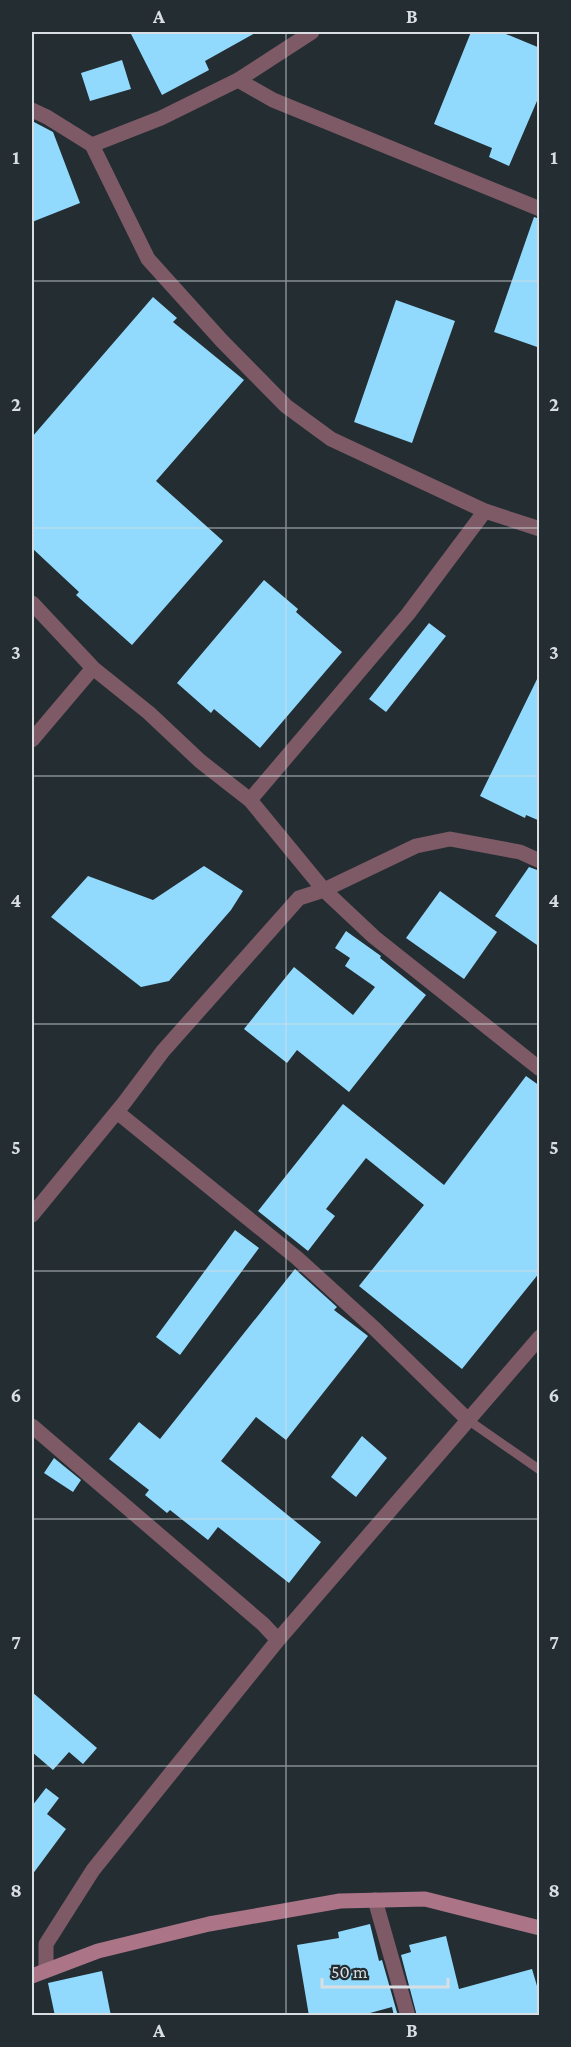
<svg xmlns="http://www.w3.org/2000/svg" width="571" height="2047" viewBox="0 0 571 2047" font-family="'Crimson Pro',serif">
<style>
.building{fill:#92dafd}
.lines{fill:none;stroke-linecap:round;stroke-linejoin:round}
.lane{stroke:#7d5a66;stroke-width:9}
.street{stroke:#7d5a66;stroke-width:15}
.secondary{stroke:#ab7487;stroke-width:15}
.grid{fill:none;stroke:#d8dee1;stroke-width:1.5;stroke-opacity:0.55}
.neatline{fill:none;stroke:#d8dee1;stroke-width:2}
.grid-label{font-size:20px;text-anchor:middle;font-weight:bold;fill:#d8dee1}
</style>
<rect width="100%" height="100%" fill="#232d32"/>
<!-- building -->
<path class="building" d="M130,32h127l-52,29 4,9 -47,25z
M471,32h30l39,16v46l-31,72 -20,-9 3,-9 -58,-24z
M122,60l9,29 -41,12 -9,-28z
M34,122l19,10 27,71 -48,19v-99z
M534,217l6,2v129l-46,-16z
M153,297l24,21 -4,4 71,58 -88,101 67,60 -91,104 -56,-50 3,-3 -47,-44v-111z
M396,300l59,21 -43,122 -58,-21z
M264,580l34,29 -2,3 46,40 -82,96 -46,-39 -3,4 -34,-30z
M429,623l17,13 -60,76 -17,-13z
M540,673v148l-14,-6 -1,3 -45,-22z
M204,866l39,25 -12,19 -62,71 -28,6 -90,-70 37,-41 65,24z
M529,867l11,4v76l-45,-31z
M440,891l57,41 -33,47 -58,-41z
M346,931l35,25 -1,2 46,37 -77,97 -52,-42 -10,13 -43,-34 50,-62 59,48 22,-28 -30,-21 5,-8 -15,-10z
M526,1076l14,10v186l-78,97 -103,-83 65,-81 -58,-47 -40,51 9,7 -27,35 -50,-40 85,-107 101,81z
M235,1230l24,18 -79,107 -24,-18z
M295,1269l42,38 -3,3 34,26 -82,104 -30,-23 -35,44 100,81 -32,41 -71,-56 -10,13 -38,-30 -3,3 -22,-18 4,-5 -40,-31 30,-37 21,17z
M362,1436l25,22 -31,39 -25,-20z
M54,1458l27,22 -8,12 -29,-19z
M32,1692l65,56 -14,16 -14,-12 -16,18 -21,-18z
M46,1788l13,10 -12,16 19,15 -34,46v-69z
M370,1924l9,37 3,-1 16,56h-4l-2,-9 -33,9h-50l-12,-71 42,-7 -1,-6z
M446,1936l13,53 73,-20 8,27v17l-10,3h-113l-16,-61 10,-3 -2,-7z
M102,1971l9,45h-56l-7,-33z"/>
<g class="lines">
<!-- lane -->
<path class="lane" d="M468,1420l72,50"/>
<!-- street -->
<path class="street" d="M238,80l35,20 267,109
M32,110l15,7 45,28 56,114 74,82 64,65 45,33 154,72 55,18
M92,145l69,-27 77,-38 74,-48
M32,603l61,65 56,45 51,48 50,39 74,90 50,47 166,132
M32,740l61,-72
M250,800l158,-186 77,-103
M117,1112l180,146 78,71 93,91
M32,1215l92,-112 39,-52 136,-153 25,-8 92,-44 34,-7 70,13 20,9
M32,1426l231,198 15,16
M375,1900l33,116
M46,1970v-26l47,-74 185,-230 262,-303"/>
<!-- secondary -->
<path class="secondary" d="M32,1976l66,-25 111,-27 131,-23 85,-2 115,29"/>
</g>
<!-- grid -->
<path class="grid" d="M286,32v1984M32,281h508M32,528h508M32,776h508M32,1024h508M32,1271h508M32,1519h508M32,1766h508"/>
<!-- border -->
<rect width="571" height="2047" fill="none" stroke="#232d32" stroke-width="66"/>
<!-- scale -->
<path d="M322 1978v9h126v-9" fill="none" stroke="#d8dee1" stroke-width="3"/>
<text x="331" y="1978" font-size="18" fill="#d8dee1" stroke="#232d32" stroke-width="4.5" paint-order="stroke">50 m</text>
<rect x="33" y="33" width="505" height="1981" class="neatline"/>
<g class="grid-label">
<text x="159" y="23">A</text>
<text x="412" y="23">B</text>
<text x="16" y="164">1</text>
<text x="554" y="164">1</text>
<text x="16" y="411">2</text>
<text x="554" y="411">2</text>
<text x="16" y="659">3</text>
<text x="554" y="659">3</text>
<text x="16" y="907">4</text>
<text x="554" y="907">4</text>
<text x="16" y="1154">5</text>
<text x="554" y="1154">5</text>
<text x="16" y="1402">6</text>
<text x="554" y="1402">6</text>
<text x="16" y="1649">7</text>
<text x="554" y="1649">7</text>
<text x="16" y="1897">8</text>
<text x="554" y="1897">8</text>
<text x="159" y="2037">A</text>
<text x="412" y="2037">B</text>
</g>
</svg>
